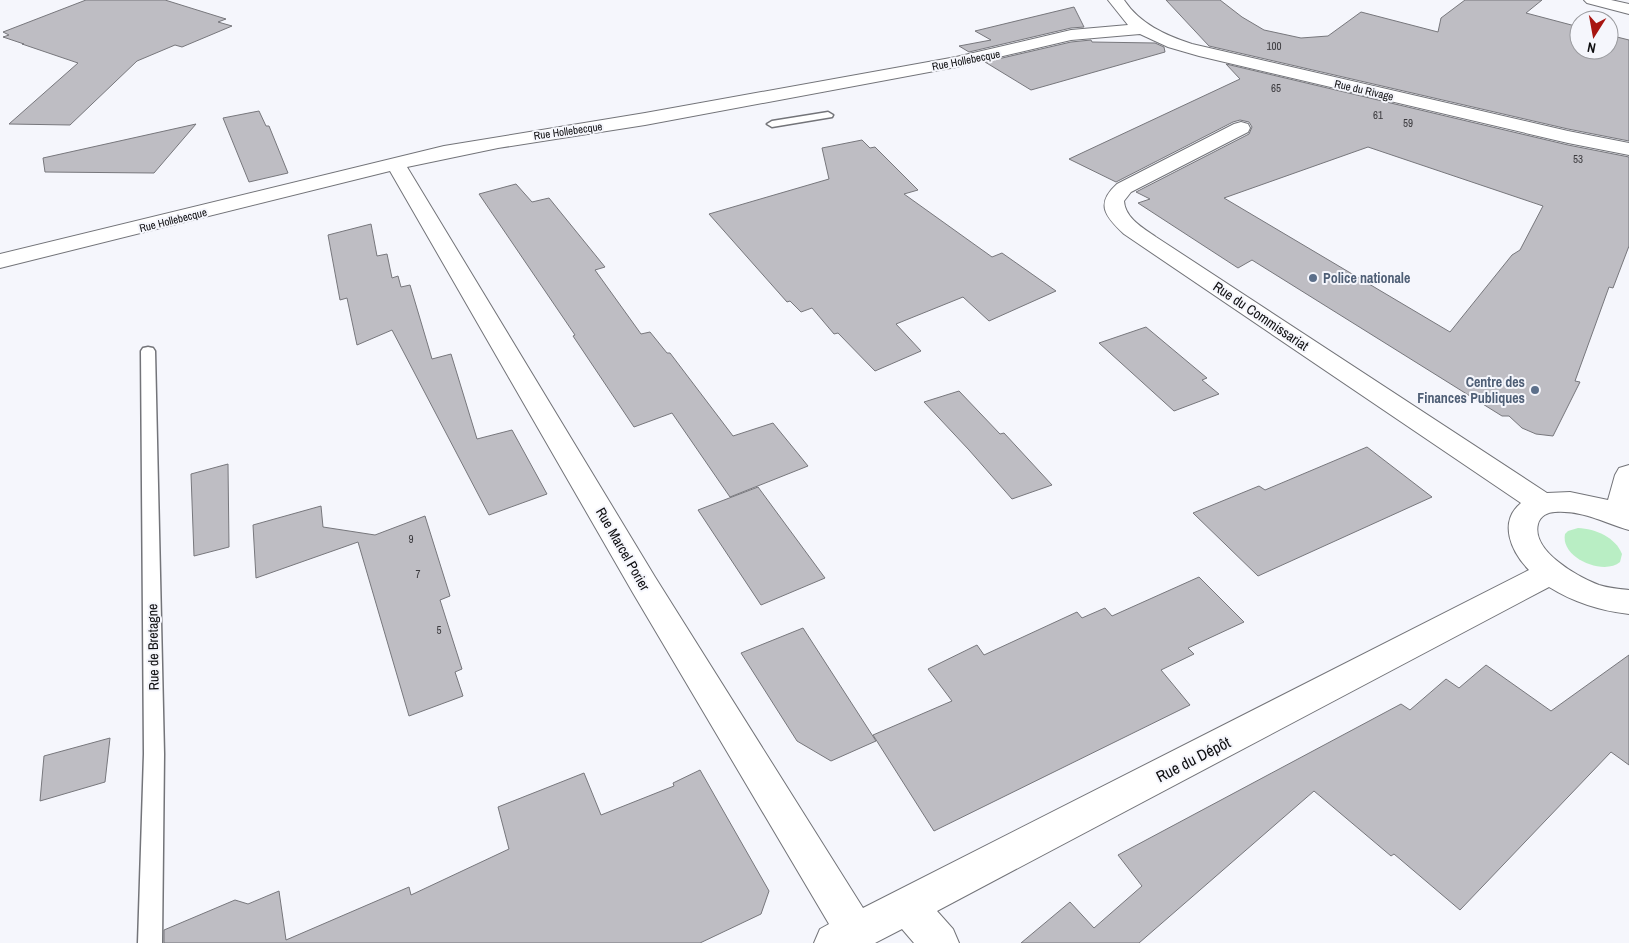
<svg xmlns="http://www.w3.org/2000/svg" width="1629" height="943" viewBox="0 0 1629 943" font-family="'Archivo Narrow',sans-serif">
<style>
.green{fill:#b9eec4}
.building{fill:#bebdc3;stroke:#77777c;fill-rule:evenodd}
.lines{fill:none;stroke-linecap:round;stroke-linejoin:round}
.lane-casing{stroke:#737479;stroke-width:3}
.street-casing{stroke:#737479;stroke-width:2}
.lane{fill:#fff;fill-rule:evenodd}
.street{fill:#fff;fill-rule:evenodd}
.service-dot{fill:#5c6f8a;stroke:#f5f6fc;stroke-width:2}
.labels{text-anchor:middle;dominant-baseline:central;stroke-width:4;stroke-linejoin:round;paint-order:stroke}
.number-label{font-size:11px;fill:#3b3a3e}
.far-street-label{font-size:11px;fill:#0f0f11;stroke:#f5f6fc}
.service-label{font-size:14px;font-weight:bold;fill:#4e5e75;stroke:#f5f6fc;text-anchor:start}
.street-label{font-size:14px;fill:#0f0f11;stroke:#f5f6fc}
.near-street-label{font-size:16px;fill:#0f0f11;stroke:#f5f6fc}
</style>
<rect width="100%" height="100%" fill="#f5f6fc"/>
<!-- green -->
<path class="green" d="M1578,528c18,1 37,9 44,26l-2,8c-16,14 -60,-4 -55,-28l3,-3z"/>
<!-- building -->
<path class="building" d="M86,0h79l61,19 -8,3 14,4 -50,21 -7,-2 -38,16 -67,64 -61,-1 69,-61 -56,-19h2l-21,-7 6,-2 -6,-3z
M1166,0h54l22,17 22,13 37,8 27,-2 33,-24 77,20 3,-14 24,-18h77l-16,13 53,14v23h30v-15l20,5v101l-61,-12 -359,-83z
M1074,7l10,20 -13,1 -102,24 -10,-6 32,-6 -16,-9z
M1091,40l1,2 63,1 9,4 1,5 -134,38 -46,-28 86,-20z
M1226,64l342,81 61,12v89l-16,42 -4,-1 -13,36 -21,58 5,1 -27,54 -17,-2 -14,-6 -13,-12h-7l-250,-156 -14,8 -100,-65 12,-4 -14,-7 113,-58 3,-7 -3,-5 -9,-2 -7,2 -117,60 -47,-23 171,-80zM1368,147l175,59 -23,44 -8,5 -62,77 -226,-134z
M259,111l7,15h3l19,47 -39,9 -26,-64z
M196,124l-42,49 -109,-1 -2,-14z
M862,140l8,8 5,-1 43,43 -14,4 88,63 10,-4 54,38 -67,30 -26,-24 -67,27 25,27 -46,20 -37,-38 -4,1 -22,-26 -11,4 -11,-11 -3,1 -78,-88 120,-35 -7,-31z
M516,184l16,18 17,-4 56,69 -10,3 46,64 9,-2 17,21h3l63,83 40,-13 35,43 -78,31 -58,-84 -38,14 -61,-91 2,-1 -96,-141z
M371,224l6,32 10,-2 5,24 6,-2 3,11 9,-2 22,74 19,-5 26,85 35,-9 35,64 -58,21 -97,-185 -35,15 -10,-47 -7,2 -12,-65z
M1146,327l61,51 -5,2 17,14 -45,17 -75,-68z
M959,391l41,43 4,-1 48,52 -40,14 -43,-49 -45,-48z
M1367,447l65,50 -174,79 -65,-63 66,-27 6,4z
M228,464l1,83 -35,9 -3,-82z
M758,487l67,91 -64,27 -63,-95z
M321,506l2,21 52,8 50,-19 25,80 -10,4 22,69 -7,3 8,24 -54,20 -51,-174 -102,36 -3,-53z
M1199,577l45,45 -56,26 6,6 -33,16 29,35 -256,126 -61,-96 79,-34 -24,-32 49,-24 7,10 93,-43 5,6 23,-10 7,8z
M803,628l73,113 -45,20 -34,-20 -56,-88z
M1629,655v110l-18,-13 -151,158 -66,-56 -3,2 -77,-65 -175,152h-118l49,-41 24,26 48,-42 -24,-31 283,-151 9,6 36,-31 13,9 27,-23 65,46z
M110,738l-5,44 -65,19 4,-45z
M700,770l69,121 -8,23 -61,29h-536v-13l71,-30 13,4 31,-13 7,49 123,-53 2,8 98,-46 -11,-42 86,-34 17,42 73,-29 -1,-3z"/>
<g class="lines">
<defs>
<path id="lane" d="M828,112l5,3 -1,2 -60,10 -5,-3 5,-3z
M148,347l5,1 2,3 9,403 -2,189h-24l6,-189 -3,-403 2,-3z"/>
<path id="street" d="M1108,0h16c16,24 41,35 68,44l376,87 61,12v12l-61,-12 -369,-87 -31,-9 -28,-13 -69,6 -115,27 -311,58 -147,23 -91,19 248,410 208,331 666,-338c-18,-18 -31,-48 -8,-67l-397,-269c-19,-18 -29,-30 -7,-50l117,-60 7,-2 7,2 2,4 -2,4 -117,60 -7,9c1,17 19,27 32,36l391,256 23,-1 38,8 7,-25 4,-7 10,-3v65c-25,-7 -46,-20 -74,-18 -7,0 -15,4 -17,12 -7,27 40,53 61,61 9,3 20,4 30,5v24c-28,-3 -56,-12 -80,-27l-612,324 16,18 6,14h-45l-12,-14 -27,14h-61l6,-14 9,-5 -196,-331 -243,-422 -390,97v-14l444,-108 201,-33 311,-56 115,-27 57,-5z
M1584,0h27l18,4v10l-42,-11z"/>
</defs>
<!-- lane casing -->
<use href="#lane" class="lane-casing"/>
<!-- street casing -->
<use href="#street" class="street-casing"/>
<!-- lane -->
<use href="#lane" class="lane"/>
<!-- street -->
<use href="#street" class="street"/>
</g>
<!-- markers -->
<g class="service-dot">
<circle cx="1313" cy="278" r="5"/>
<circle cx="1535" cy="390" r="5"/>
</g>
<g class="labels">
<!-- number labels -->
<g class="number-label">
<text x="1274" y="46">100</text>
<text x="1276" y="88">65</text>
<text x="1378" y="115">61</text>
<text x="1408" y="123">59</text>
<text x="1578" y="159">53</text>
<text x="411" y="539">9</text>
<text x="418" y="574">7</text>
<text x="439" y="630">5</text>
</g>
<!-- far-street labels -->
<g class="far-street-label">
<text transform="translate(966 60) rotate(-11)">Rue Hollebecque</text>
<text transform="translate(1364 90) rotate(13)">Rue du Rivage</text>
<text transform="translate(568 131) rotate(-8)">Rue Hollebecque</text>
<text transform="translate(173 220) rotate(-14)">Rue Hollebecque</text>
</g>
<!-- service labels -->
<g class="service-label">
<text x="1323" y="278">Police nationale</text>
<text x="1525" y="382" text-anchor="end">Centre des<tspan x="1525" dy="16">Finances Publiques</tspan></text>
</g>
<!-- street labels -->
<g class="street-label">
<text transform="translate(1261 316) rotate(34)">Rue du Commissariat</text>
<text transform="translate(623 549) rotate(60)">Rue Marcel Porier</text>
<text transform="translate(153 647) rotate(-91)">Rue de Bretagne</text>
</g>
<!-- near-street labels -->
<g class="near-street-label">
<text transform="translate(1193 759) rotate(-27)">Rue du Dépôt</text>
</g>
</g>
<!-- north arrow -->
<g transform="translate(1594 35) rotate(191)"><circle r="24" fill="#f5f6fc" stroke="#999a9e"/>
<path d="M0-4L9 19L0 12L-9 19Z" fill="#a81511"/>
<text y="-8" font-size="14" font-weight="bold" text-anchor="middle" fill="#0f0f11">N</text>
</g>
</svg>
